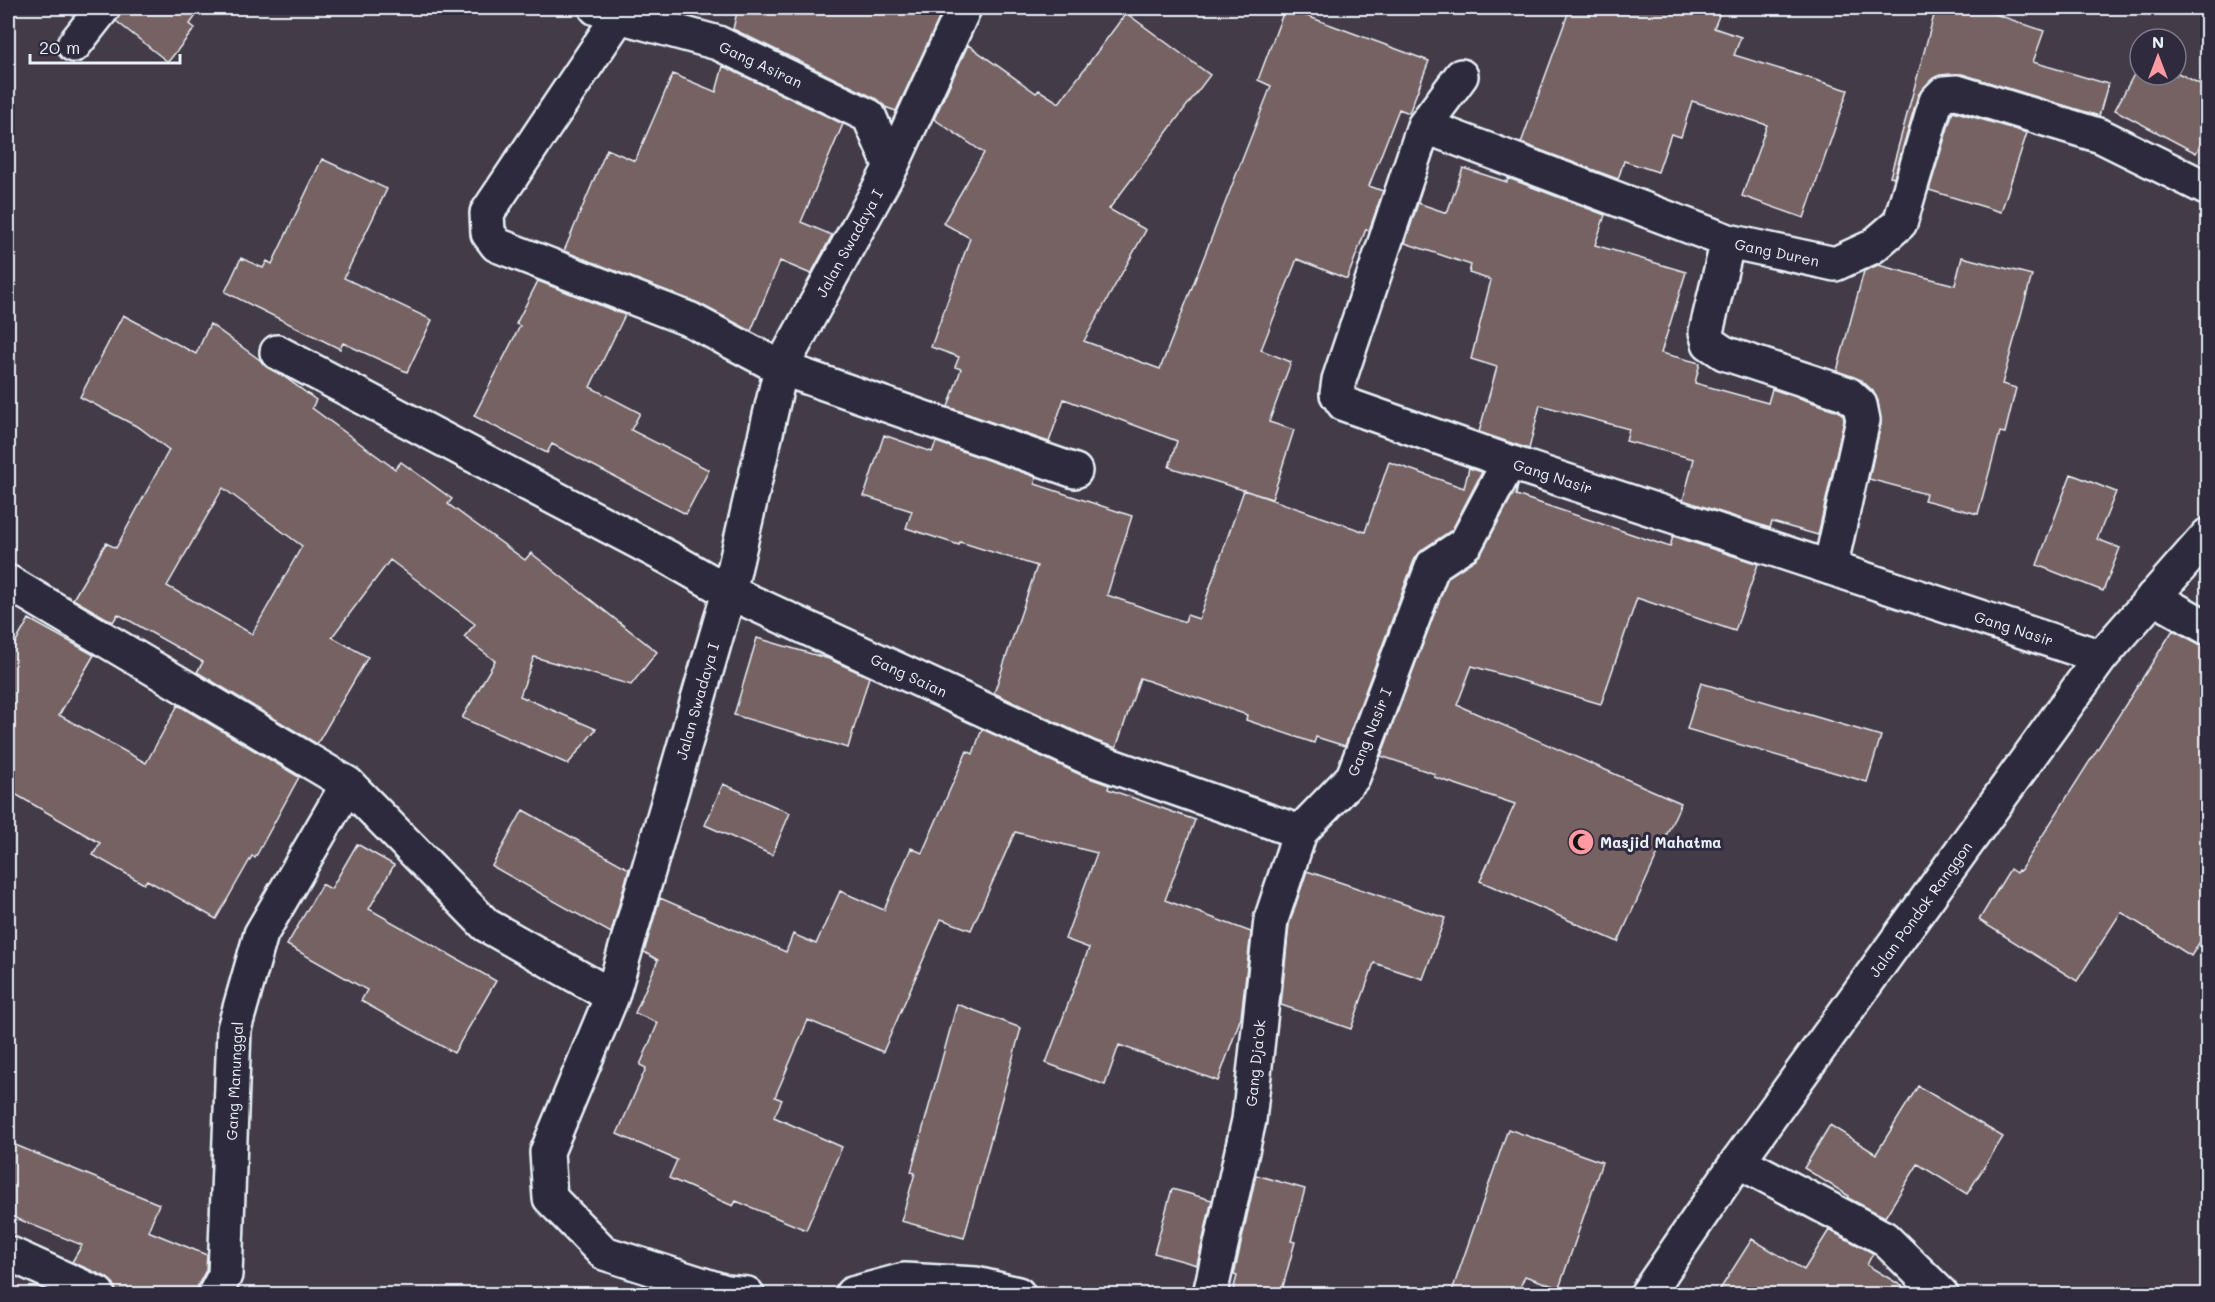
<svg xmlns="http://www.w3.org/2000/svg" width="2215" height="1302" viewBox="0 0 2215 1302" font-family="Mali,sans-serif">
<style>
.building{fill:#766262;stroke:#e8f1f8;stroke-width:1.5;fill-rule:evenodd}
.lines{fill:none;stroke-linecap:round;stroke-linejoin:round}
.minor-casing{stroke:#e8f1f8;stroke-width:38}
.tertiary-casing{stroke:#e8f1f8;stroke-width:38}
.minor{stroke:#2f2a3d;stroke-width:33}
.tertiary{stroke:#2f2a3d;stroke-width:33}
.labels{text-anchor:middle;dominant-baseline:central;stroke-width:6;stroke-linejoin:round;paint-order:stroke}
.street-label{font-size:15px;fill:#e8f1f8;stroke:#2f2a3d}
.poi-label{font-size:15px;font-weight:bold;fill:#e8f1f8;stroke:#2f2a3d;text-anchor:start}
</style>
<rect width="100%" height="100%" fill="#443b48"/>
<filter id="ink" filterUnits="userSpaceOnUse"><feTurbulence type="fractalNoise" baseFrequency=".0167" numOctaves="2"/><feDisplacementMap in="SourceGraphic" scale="12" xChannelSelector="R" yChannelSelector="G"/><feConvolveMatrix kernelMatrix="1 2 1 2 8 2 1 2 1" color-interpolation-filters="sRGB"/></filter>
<g filter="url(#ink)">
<!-- building -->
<path class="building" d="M121,8h80l-11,16 5,4 -27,34 -52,-41z
M738,8h206l-48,103 -11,-4 -8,-8 -144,-70z
M1285,8l144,53 -20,52 -10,-4 -30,77 14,5 -14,40 -3,-2 -19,50 -50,-20 -36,91 30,12 -22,60 25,8 -22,69 -103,-32 8,-26 -113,-42 -15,43 -101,-35 13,-38 -6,-2 4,-10 -28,-10 39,-109 -27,-15 41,-70 -50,-34 34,-74 68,48 3,-3 20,13 67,-90 84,62 -101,134 37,21 -62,111 76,28 111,-283 -13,-6z
M1570,8h152l-8,20 27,9 -7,18 114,35 -44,128 -62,-22 25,-71 -75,-24 -11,36 -10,-3 -13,38 -34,-11 -6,18 -97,-36z
M1936,8h42l66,23 -11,31 75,22 -9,32 -137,-42 -20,1 -11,5 -13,15 -24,83 -4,-1z
M2140,63v12h36v-3l32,16v42l-12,23 -81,-43z
M723,66l120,58 -42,98 31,13 -21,39 -31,-13 -29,70 -53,-28 -134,-52 43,-102 28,12 38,-87 43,18z
M1953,111l74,22 -26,79 -72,-22z
M322,159l65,30 -43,89 88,42 -25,52 -64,-29 -3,6 -115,-57 16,-34 22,10 4,-7 5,3z
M1463,168l44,14 1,-4 97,37 -10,30 91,27 -25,81 39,10 -5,20 73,20 4,-14 66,22 5,4 1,5 -26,115 -46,-13 -2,6 -87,-28 11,-41 -68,-18 3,-12 -89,-24 -11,44 -50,-17 18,-65 -26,-8 20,-79 -22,-7 2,-8 -66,-22 13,-40 29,10z
M1962,257l70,18 -30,109 14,4 -11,45 -5,-1 -22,82 -54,-14 2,-6 -57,-15 12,-55 -3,-23 -5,-10 -12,-11 -24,-9 27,-100 14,-6 77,20z
M538,281l87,34 -35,72 50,26 -9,17 78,40 -23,44 -134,-70 -5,9 -73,-37 46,-90 -4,-2z
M123,315l73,39 14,-30 50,36 8,8 15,8 33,24 -4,8 83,61 6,-7 51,37 -4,5 77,56 6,-7 126,99 -26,33 -97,-28 -14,39 76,33 -28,35 -106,-46 33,-57 -31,-24 11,-13 -85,-64 -58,77 36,20 -51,87 -120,-72 6,-10 -85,-48 -5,8 -40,-23 33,-56 10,5 53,-98 -29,-22 -60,-31zM223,488l79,58 -50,88 -85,-48z
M884,435l48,17 4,-10 100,35 -1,7 97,32 -25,79 78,27 2,-7 12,4 45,-129 121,42 24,-70 75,26 5,-20 13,4 -30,58 -29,19 -8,9 -70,188 -29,-9 -2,6 -68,-23 1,-5 -107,-37 -24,70 -20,-7 -102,-48 43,-127 -77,-24 -1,3 -53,-17 6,-17 -48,-15z
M2071,474l45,18 -19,47 23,9 -17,43 -66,-26z
M1518,485l-2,10 154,52 3,-11 85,28 -23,67 -98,-33 -36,106 -129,-38 -15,39 224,98 -63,139 -138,-61 35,-77 -81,-27 1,-3 -54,-18 67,-179 28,-18 6,-7z
M29,619l65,36 -35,60 87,48 32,-58 121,72 -44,81 -3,-2 -36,63 -69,-39 -3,4 -51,-29 7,-12 -92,-53v-135z
M2173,630l26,14 9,3v282l-17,27 -70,-44 -44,69 -98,-61 31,-51 6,4 2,-3 2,1z
M757,638l72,21 40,18 -21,71 -114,-33z
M1701,683l180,53 -14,46 -180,-53z
M982,729l99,46 28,10 -1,4 87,31 -30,80 86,32 -10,85 -23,64 -99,-36 -14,40 -59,-22 43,-115 -24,-9 32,-86 -82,-21 -44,98 -30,-11 -58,133 -75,-32 -33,77 7,3 -8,17 68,30 -36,83 -70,-29 -3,5 -64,-28 8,-18 -60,-26 29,-66 -6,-3 18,-42 -23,-10 23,-53 -14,-8 16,-54 126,54 7,-18 23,10 24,-53 44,19 27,-62 11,5 45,-102 6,3z
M723,784l67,29 -18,42 -67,-30z
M523,810l106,59 -18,64 -119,-67z
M357,844l37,21 -25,44 127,72 -42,72 -93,-52 6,-11 -80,-45 35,-61 9,5z
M1307,871l138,47 -22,61 -49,-16 -23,66 -70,-24 8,-81z
M957,1004l64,24 -57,210 -63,-17 14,-48 -4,-1z
M1918,1086l85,51 -36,57 -49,-30 -33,53 -37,-19 1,-2 -45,-28 26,-43 46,29z
M1508,1129l94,33 -26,77 -17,49 -34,-12 -8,18h-66z
M8,1142l151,62 -11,27 59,24 -1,15 -8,15 -2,9h-80l-2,-10 -8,-7 -34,-15 10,-17 -74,-30z
M1256,1175l49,14 -14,52 4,1 -14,52h-49l5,-18 -3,-1z
M1172,1189l40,11 -15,65 -43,-12z
M1829,1230l44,23 -6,12 48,29h-198l35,-55 52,31z"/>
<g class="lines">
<defs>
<path id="minor" d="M596,8l23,8 99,27 151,73 22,51
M619,16l-132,197 1,20 9,12 194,75 90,48 294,103
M74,45l29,-37
M1461,76l-37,50 -85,254 -2,14 7,10 165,58 592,195
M1424,126l304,115
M277,352l392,206 60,34 360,166 211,74
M1830,568l33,-148 -3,-15 -12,-11 -124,-41 -15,-10 -3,-11 22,-91 107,23 37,-17 28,-24 36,-122 8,-8 13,-1 144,44 107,53
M8,582l340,202 138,141 126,71
M2153,597l55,31
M1738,1161l146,77 57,56
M8,1253l90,41
M215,1294l10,-19 9,-246 27,-95 87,-150
M747,1294l-21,-2 -122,-39 -54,-55 -3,-46 65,-156 117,-404 52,-224 110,-201 73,-159
M852,1294l52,-14 72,4 42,10
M1210,1294l39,-174 22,-200 29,-88 53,-55 80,-212 33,-22 43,-81"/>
<path id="tertiary" d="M1647,1294l91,-133 363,-504 107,-122"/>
</defs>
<!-- minor casing -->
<use href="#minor" class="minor-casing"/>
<!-- tertiary casing -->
<use href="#tertiary" class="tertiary-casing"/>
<!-- minor -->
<use href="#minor" class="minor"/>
<!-- tertiary -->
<use href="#tertiary" class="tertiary"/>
</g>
</g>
<!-- icons -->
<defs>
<symbol id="mosque-disc" viewBox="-11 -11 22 22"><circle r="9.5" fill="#ff9aa2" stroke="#2f2a3d"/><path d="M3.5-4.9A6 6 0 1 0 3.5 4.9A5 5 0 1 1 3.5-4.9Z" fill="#111"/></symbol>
</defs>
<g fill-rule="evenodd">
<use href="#mosque-disc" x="1566" y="827" width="30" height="30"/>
</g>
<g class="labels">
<!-- street labels -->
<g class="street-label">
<text transform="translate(761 64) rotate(25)">Gang Asiran</text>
<text transform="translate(849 243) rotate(-61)">Jalan Swadaya I</text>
<text transform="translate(1777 252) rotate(12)">Gang Duren</text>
<text transform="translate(1553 476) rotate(18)">Gang Nasir</text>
<text transform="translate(2014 628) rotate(18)">Gang Nasir</text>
<text transform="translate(909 675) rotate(25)">Gang Saian</text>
<text transform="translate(697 701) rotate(-74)">Jalan Swadaya I</text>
<text transform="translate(1369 732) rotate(-68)">Gang Nasir I</text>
<text transform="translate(1920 909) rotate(-54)">Jalan Pondok Ranggon</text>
<text transform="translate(1255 1063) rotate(-84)">Gang Dja'ok</text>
<text transform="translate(234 1081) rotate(-87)">Gang Manunggal</text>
</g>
<!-- poi labels -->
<g class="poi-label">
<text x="1600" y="842">Masjid Mahatma</text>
</g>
</g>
<!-- margin -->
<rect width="2215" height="1302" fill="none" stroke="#2f2a3d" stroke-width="30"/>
<rect x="15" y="15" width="2185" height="1272" fill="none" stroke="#e8f1f8" stroke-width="2" filter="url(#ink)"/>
<!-- north arrow -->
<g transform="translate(2158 57)"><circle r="28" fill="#2f2a3d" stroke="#797a88" stroke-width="1.5"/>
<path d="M0-4.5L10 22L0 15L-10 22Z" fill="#ff9aa2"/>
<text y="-9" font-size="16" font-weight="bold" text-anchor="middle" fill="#e8f1f8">N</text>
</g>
<!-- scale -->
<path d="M30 54v9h150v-9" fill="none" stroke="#e8f1f8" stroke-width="3"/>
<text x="39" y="54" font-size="18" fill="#e8f1f8" stroke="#2f2a3d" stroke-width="4.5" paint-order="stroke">20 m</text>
</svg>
